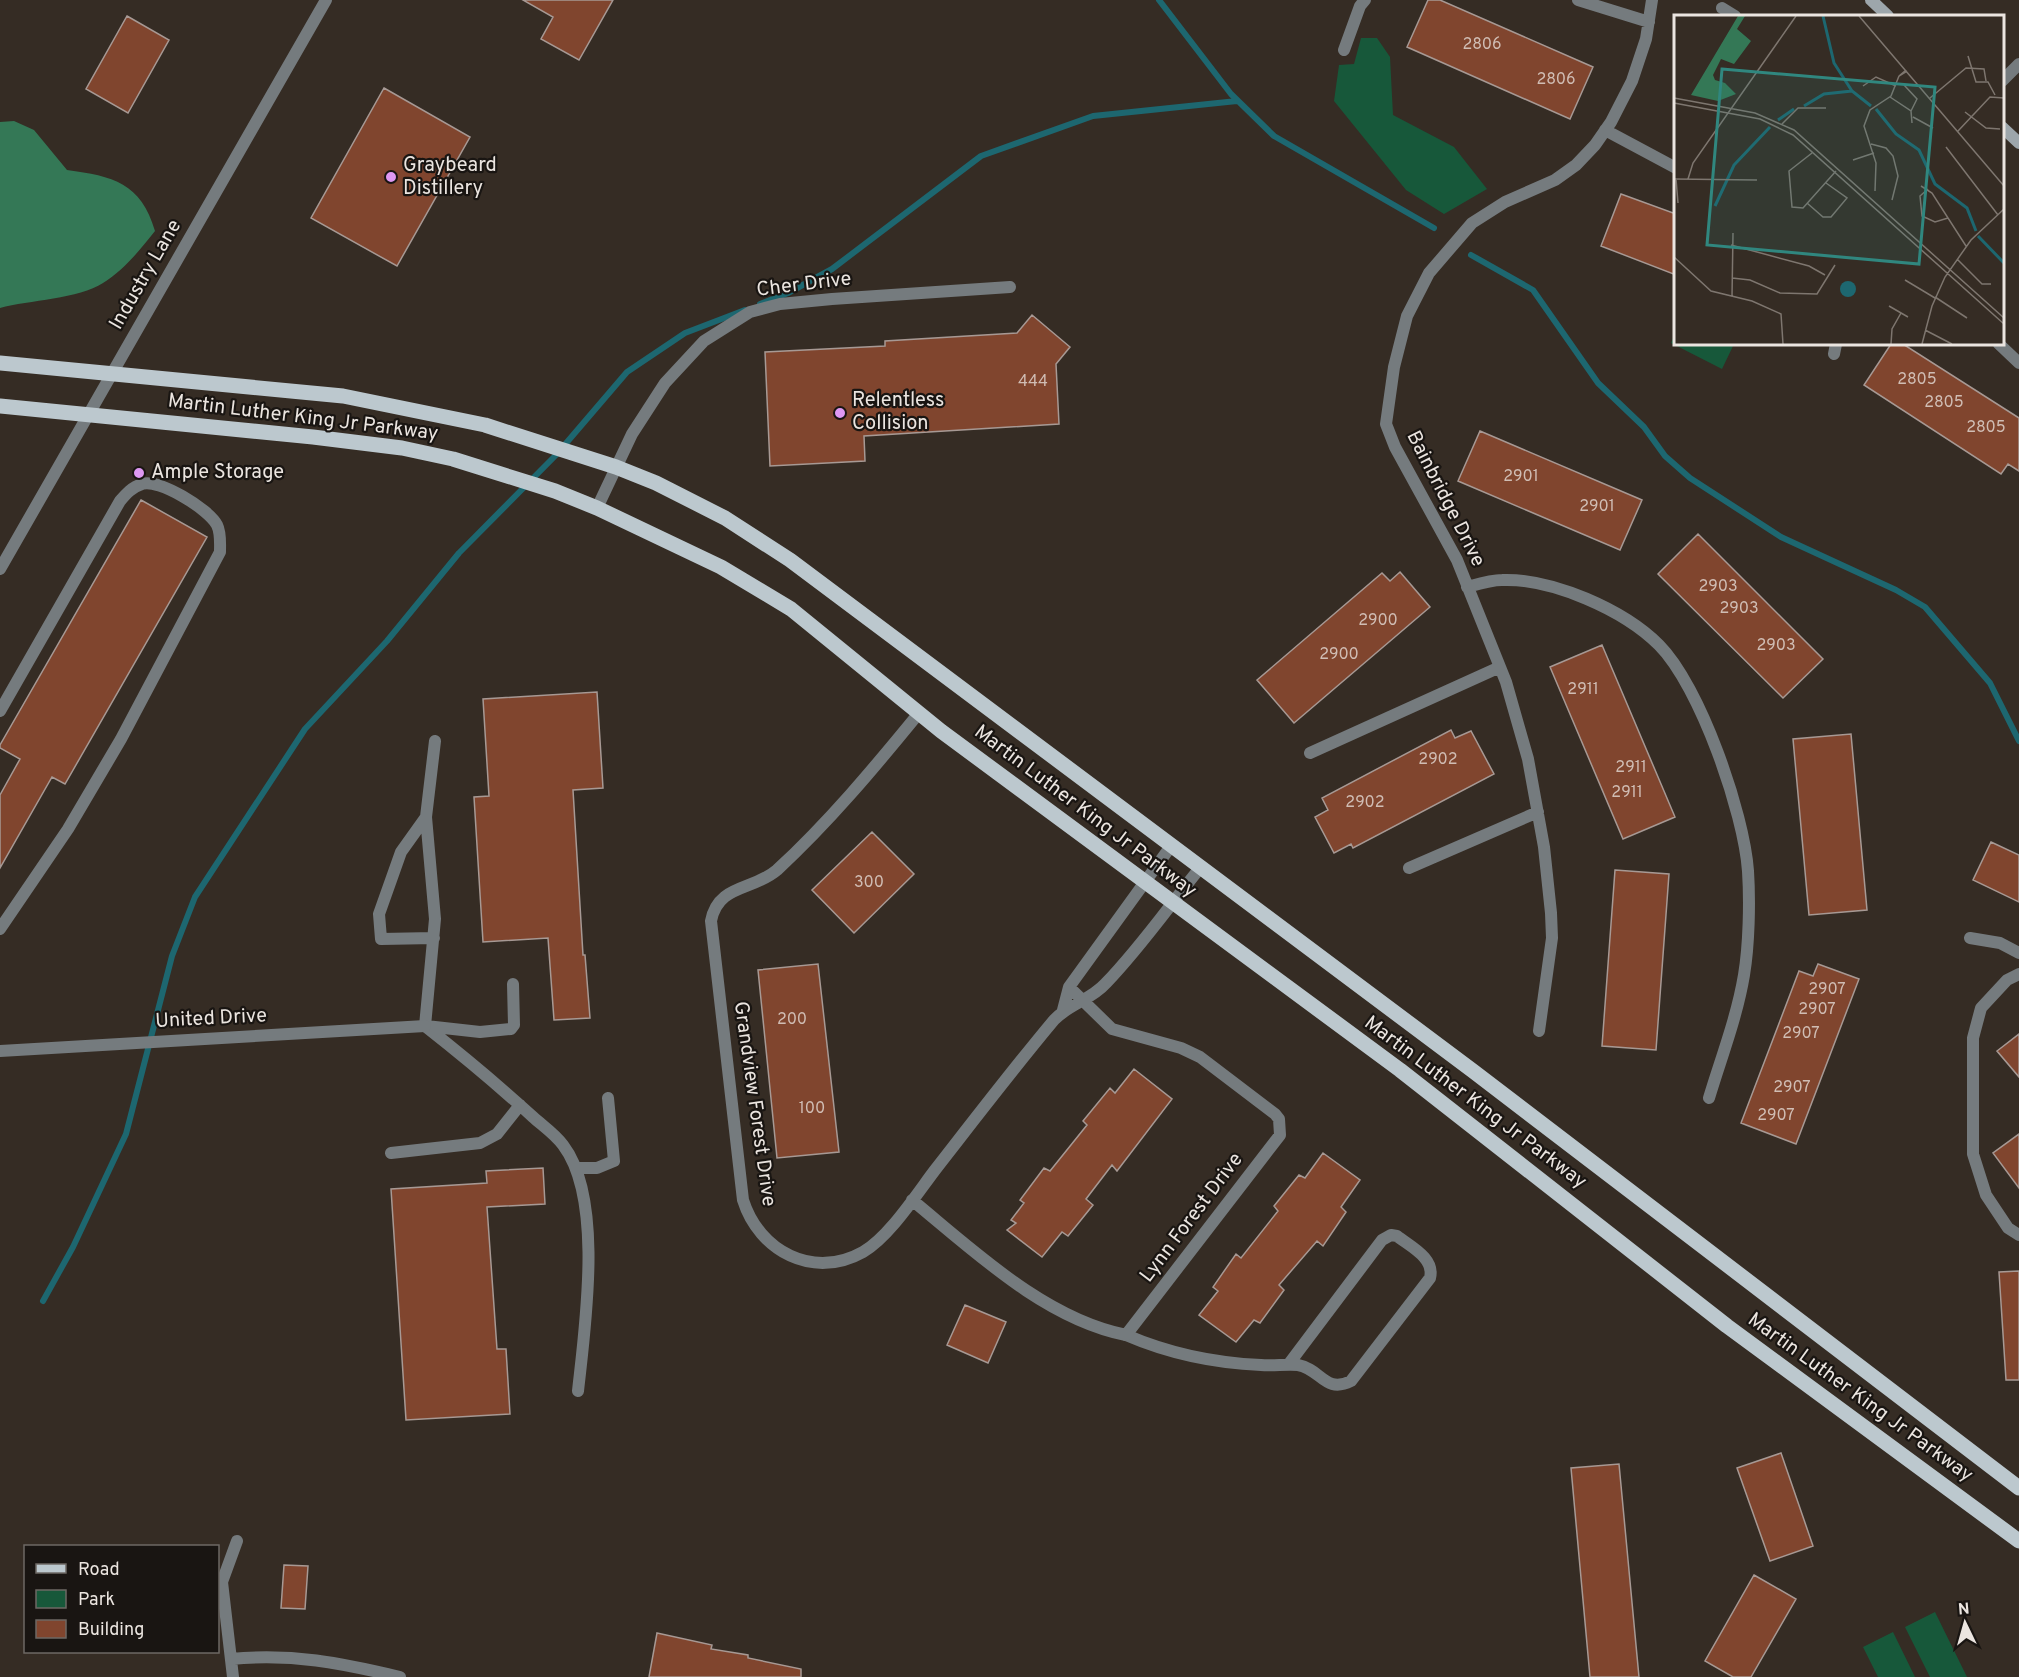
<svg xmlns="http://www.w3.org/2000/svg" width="2019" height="1677" viewBox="0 0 2019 1677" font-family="Overpass,sans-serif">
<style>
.green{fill:#17583a}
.forest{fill:#347856}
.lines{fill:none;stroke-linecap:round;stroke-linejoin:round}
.stream{stroke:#1d6770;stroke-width:6}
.building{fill:#80452e;stroke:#a79994;stroke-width:1.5}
.lane{stroke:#757b7e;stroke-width:12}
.street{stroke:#757b7e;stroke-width:12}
.secondary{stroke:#9da6ab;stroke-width:12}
.primary{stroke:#bcc8ce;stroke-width:15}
.poi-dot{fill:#de98f2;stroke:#191512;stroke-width:2}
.labels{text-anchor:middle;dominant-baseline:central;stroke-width:4.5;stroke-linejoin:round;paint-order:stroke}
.number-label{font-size:16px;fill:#d0bdb4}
.poi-label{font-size:20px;fill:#ebe5e0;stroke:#191512;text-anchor:start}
.street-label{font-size:20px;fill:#ebe5e0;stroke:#191512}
.inset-river{fill:none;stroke:#1d6770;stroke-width:3}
.inset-road{fill:none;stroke:#7e766f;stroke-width:1.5}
.view{fill:#30877f;fill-opacity:0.15;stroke:#30877f;stroke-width:3}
.inset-edge{fill:none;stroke:#ebe5e0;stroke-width:3}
</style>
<rect width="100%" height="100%" fill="#352c24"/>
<!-- green -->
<path class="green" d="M1361,38h16l13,19 3,58 61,32 33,42 -43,25 -38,-24 -72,-89 5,-36 15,-1z
M1675,333l1,11h58l-12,25 -51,-26z
M1935,1612l32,65h-37l-25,-50z
M1893,1632l22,45h-37l-15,-30z"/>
<!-- forest -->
<path class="forest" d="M14,121l20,9 33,40c46,6 74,13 88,61 -15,19 -31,39 -52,52 -24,16 -74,17 -103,25v-186z"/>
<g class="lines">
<!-- stream -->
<path class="stream" d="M1159,0l72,94 43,42 160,92
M1471,255l62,35 65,93 46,44 21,29 25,22 91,59 115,53 29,17 65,76 29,58
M760,304l28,-11 44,-24 149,-113 112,-40 144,-15
M43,1301l30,-54 53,-113 46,-178 23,-59 110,-168 82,-88 72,-88 97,-98 71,-83 58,-39 60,-23"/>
</g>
<!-- building -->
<path class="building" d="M523,0h90l-34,60 -38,-21 12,-22z
M1428,0h12l153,67 -23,52 -163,-72z
M127,16l42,24 -41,73 -42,-24z
M384,88l86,49 -73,129 -86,-48z
M1621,194l55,20v61l-75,-29z
M1032,315l38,32 -14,17 3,60 -195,12 1,25 -95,5 -5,-114 120,-6v-5l132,-8z
M1891,344h12l116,74v53l-11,-7 -7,10 -137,-89z
M1480,431l162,69 -22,50 -162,-69z
M141,500l66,37 -142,247 -13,-7 -52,91v-73l20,-36 -20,-11v-3z
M1698,534l125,125 -40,39 -125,-124z
M1400,572l30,35 -136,116 -37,-43 125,-107 8,8z
M1602,645l73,172 -52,22 -73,-172z
M597,692l6,96 -30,2 10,165h2l5,63 -36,2 -6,-82 -65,4 -9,-145 15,-1 -6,-97z
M1451,730l4,8 16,-7 23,43 -141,74 -2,-4 -17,9 -19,-36 13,-7 -6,-12z
M1851,734l16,176 -58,5 -16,-176z
M872,832l42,42 -60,59 -42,-43z
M1991,842l28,13v47l-46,-22z
M1615,870l54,4 -13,176 -54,-4z
M818,964l21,188 -62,6 -19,-188z
M1818,964l41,15 -63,165 -55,-21 58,-152 14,5z
M2019,1034v43l-22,-26z
M1134,1069l38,30 -55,72 -5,-6 -26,34 7,6 -25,31 -6,-4 -20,25 -35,-27 9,-7 -5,-3 13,-17 -4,-3 24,-32 6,3 37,-46 -4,-4 27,-33 5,5z
M2019,1134v54l-26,-35z
M1323,1153l37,27 -19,27 5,5 -23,34 -6,-5 -38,44 5,5 -24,33 -6,-3 -18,22 -37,-27 19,-24 -5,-4 23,-33 5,4 37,-47 -4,-5 25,-31 6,3z
M543,1168l2,36 -58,3 10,142h9l4,65 -104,6 -15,-231 96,-6 -1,-12z
M2019,1271v109h-13l-7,-108z
M965,1305l41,17 -18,41 -41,-18z
M1781,1453l32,93 -43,15 -33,-93z
M1619,1464l20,213h-49l-19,-209z
M284,1565l24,1 -3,43 -24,-1z
M1754,1575l42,24 -45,78h-18l-28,-16z
M657,1633l55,12 -1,4 37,6v3l53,11v8h-152z"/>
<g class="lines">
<!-- lane -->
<path class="lane" d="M0,711l120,-210c6,-7 12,-14 22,-17 16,-6 67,25 75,41 4,8 3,18 3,27l-99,187 -53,90 -68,100
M426,817l-25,35 -22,62 2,25 53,-1
M425,1026c37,29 73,59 108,91 10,9 22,17 30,28 41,54 22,181 15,246
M425,1026l10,-107 -9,-102 9,-76
M426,1026l54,6 31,-3 3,-4 -1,-41
M391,1153l89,-10 17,-9 23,-29
M576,1168h21l17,-7 -6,-63
M1126,1335c44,19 88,28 135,30 12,1 25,-1 37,0 23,4 27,29 53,16l79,-103c5,-20 -19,-31 -33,-42l-6,-1 -9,5 -94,125"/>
<!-- street -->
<path class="street" d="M1578,0l71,22
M1722,8l13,8
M1344,50l16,-44 5,-6
M2002,81l17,-17
M1605,130l71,38
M1999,344l20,19
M1834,354l2,-10
M597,508l35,-74 33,-51 39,-42 46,-29 30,-8 52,-5 178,-12
M0,569l326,-569
M1467,587c11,-3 24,-7 35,-7 50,-2 122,30 157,65 41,41 85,168 89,226 2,31 1,74 -4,104 -7,42 -23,83 -35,123
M919,713c-45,55 -90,109 -142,157 -24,21 -59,14 -66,51l32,279c16,51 70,80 120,52 26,-15 53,-57 72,-82 39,-50 78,-101 119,-150 15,-16 37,-20 52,-37 34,-35 63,-77 94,-115
M1310,753l190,-86
M1409,868l129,-56
M1970,938l30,5 19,10
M2019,974l-12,6 -26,28 -8,30v116l13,41 22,33 11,7
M1063,1010l6,-23 102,-141
M1539,1031l13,-93 -1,-25 -7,-66 -16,-88 -22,-77 -49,-122 -62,-113 -9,-23 8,-57 13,-51 22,-43 43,-50 33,-21 50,-22 21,-15 19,-20 16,-23 21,-41 14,-42 6,-39
M0,1051l425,-25
M912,1200c62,51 133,119 214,135l154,-200 -1,-16 -4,-5 -75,-57 -19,-9 -69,-19 -43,-42
M231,1659c61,-6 110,4 169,18
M233,1677l-11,-95 15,-41"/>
<!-- secondary -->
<path class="secondary" d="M1871,0l17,16
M2002,127l17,16"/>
<!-- primary -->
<path class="primary" d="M0,363l343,33 142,29 131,42 40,16 69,35 65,42 683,511 546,417
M0,406l313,31 89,11 51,11 102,32 42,17 124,59 70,42 150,122 459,339 327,256 292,215"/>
</g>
<!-- markers -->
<g class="poi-dot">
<circle cx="391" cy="177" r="6"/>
<circle cx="840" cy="413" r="6"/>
<circle cx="139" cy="473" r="6"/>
</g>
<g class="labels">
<!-- number labels -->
<g class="number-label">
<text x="1482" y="45">2806</text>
<text x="1556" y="80">2806</text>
<text x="1917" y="380">2805</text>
<text x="1033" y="382">444</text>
<text x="1944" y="403">2805</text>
<text x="1986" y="428">2805</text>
<text x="1521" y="477">2901</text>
<text x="1597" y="507">2901</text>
<text x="1718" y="587">2903</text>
<text x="1739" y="609">2903</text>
<text x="1378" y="621">2900</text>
<text x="1776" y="646">2903</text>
<text x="1339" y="655">2900</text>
<text x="1583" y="690">2911</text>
<text x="1438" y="760">2902</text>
<text x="1631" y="768">2911</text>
<text x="1627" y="793">2911</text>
<text x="1365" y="803">2902</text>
<text x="869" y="883">300</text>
<text x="1827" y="990">2907</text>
<text x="1817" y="1010">2907</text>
<text x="792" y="1020">200</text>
<text x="1801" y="1034">2907</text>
<text x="1792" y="1088">2907</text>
<text x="812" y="1109">100</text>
<text x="1776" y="1116">2907</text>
</g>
<!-- poi labels -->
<g class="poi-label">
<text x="403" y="166">Graybeard<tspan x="403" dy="23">Distillery</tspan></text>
<text x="852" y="401">Relentless<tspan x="852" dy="23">Collision</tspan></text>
<text x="151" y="473">Ample Storage</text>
</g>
<!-- street labels -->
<g class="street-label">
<text transform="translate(146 275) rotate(-60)">Industry Lane</text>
<text transform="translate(804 285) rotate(-7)">Cher Drive</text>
<text transform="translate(303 418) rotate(7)">Martin Luther King Jr Parkway</text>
<text transform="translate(1445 499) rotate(63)">Bainbridge Drive</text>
<text transform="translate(1085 812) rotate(37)">Martin Luther King Jr Parkway</text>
<text transform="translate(211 1019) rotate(-3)">United Drive</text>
<text transform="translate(1475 1103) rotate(37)">Martin Luther King Jr Parkway</text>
<text transform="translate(754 1104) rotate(82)">Grandview Forest Drive</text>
<text transform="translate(1192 1218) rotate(-53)">Lynn Forest Drive</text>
<text transform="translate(1860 1398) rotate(36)">Martin Luther King Jr Parkway</text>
</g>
</g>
<!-- overview -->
<g transform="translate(1674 15)">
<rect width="330" height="330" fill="#352c24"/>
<path d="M64,1h7l-8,13 14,12 -17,23 -13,-5 -8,16 2,5 10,3 11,11 -18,7 -27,-6z" fill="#347856"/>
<path d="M166 274a8 8 0 1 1 16 0a8 8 0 1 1-16 0Z" fill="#1d6770"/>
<path class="inset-river" d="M149,1l11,47 18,28 19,15M130,91l20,-12 28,-3M202,94l20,25 23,16 16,34 32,24 9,23M104,105l16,-11M41,191l19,-41 36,-38M304,221l26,27"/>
<path class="inset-road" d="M185,1l145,170M294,41l8,26h12l7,13M232,55l-7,6 8,-5M230,70l13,14 -6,12M189,71l13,-9 20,9M216,82l21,14 1,12M0,83l81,15 39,17 210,188M256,83l36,-30 18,1 2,12M0,88l86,16 33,16 211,189M291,97l21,16 14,1M239,102l20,11M108,109l16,-16h28M284,116l32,-34 14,1M197,129l15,4 7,8 5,20 -6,24M272,132l52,68M138,138l-23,18 3,36 11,1 33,-37M179,145l21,-7M0,164l83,1M2,164l2,24M14,164l5,-16 103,-147M247,171l11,7 34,53M254,174l-8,7 2,20 13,6 13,-4M201,176l1,-28 -12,-37 6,-16 21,-14 8,-20M133,188l16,14h8l16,-19 -21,-15M57,230l78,21 16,9M0,242l37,34 41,10 29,13 2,30M283,244l25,25h9M58,263l18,2 30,13 37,1 18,-29M231,265l30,18M58,282l1,-64M261,282l32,21M215,291l19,11M251,315l27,14M217,329l1,-15 9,-16M248,329l10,-38 13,-29 26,-37 33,-31"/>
<path class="view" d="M48,54l213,18 -16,177 -212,-19z"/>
<rect width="330" height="330" class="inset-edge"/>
</g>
<!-- legend -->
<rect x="24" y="1545" width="195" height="108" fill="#191512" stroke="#6d6864" stroke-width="1.5"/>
<rect x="36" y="1564" width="30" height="9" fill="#bcc8ce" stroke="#6d6864" stroke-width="1.5"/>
<text x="78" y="1575" font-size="18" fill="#ebe5e0">Road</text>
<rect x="36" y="1590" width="30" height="18" fill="#17583a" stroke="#6d6864" stroke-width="1.5"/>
<text x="78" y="1605" font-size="18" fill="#ebe5e0">Park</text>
<rect x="36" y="1620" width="30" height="18" fill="#80452e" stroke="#6d6864" stroke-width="1.5"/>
<text x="78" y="1635" font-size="18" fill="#ebe5e0">Building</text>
<!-- north arrow -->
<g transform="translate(1965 1623) rotate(355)" stroke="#191512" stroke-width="4.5" paint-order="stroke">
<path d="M0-4.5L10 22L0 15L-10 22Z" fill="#ebe5e0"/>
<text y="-9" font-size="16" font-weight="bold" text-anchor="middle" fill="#ebe5e0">N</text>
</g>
</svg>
